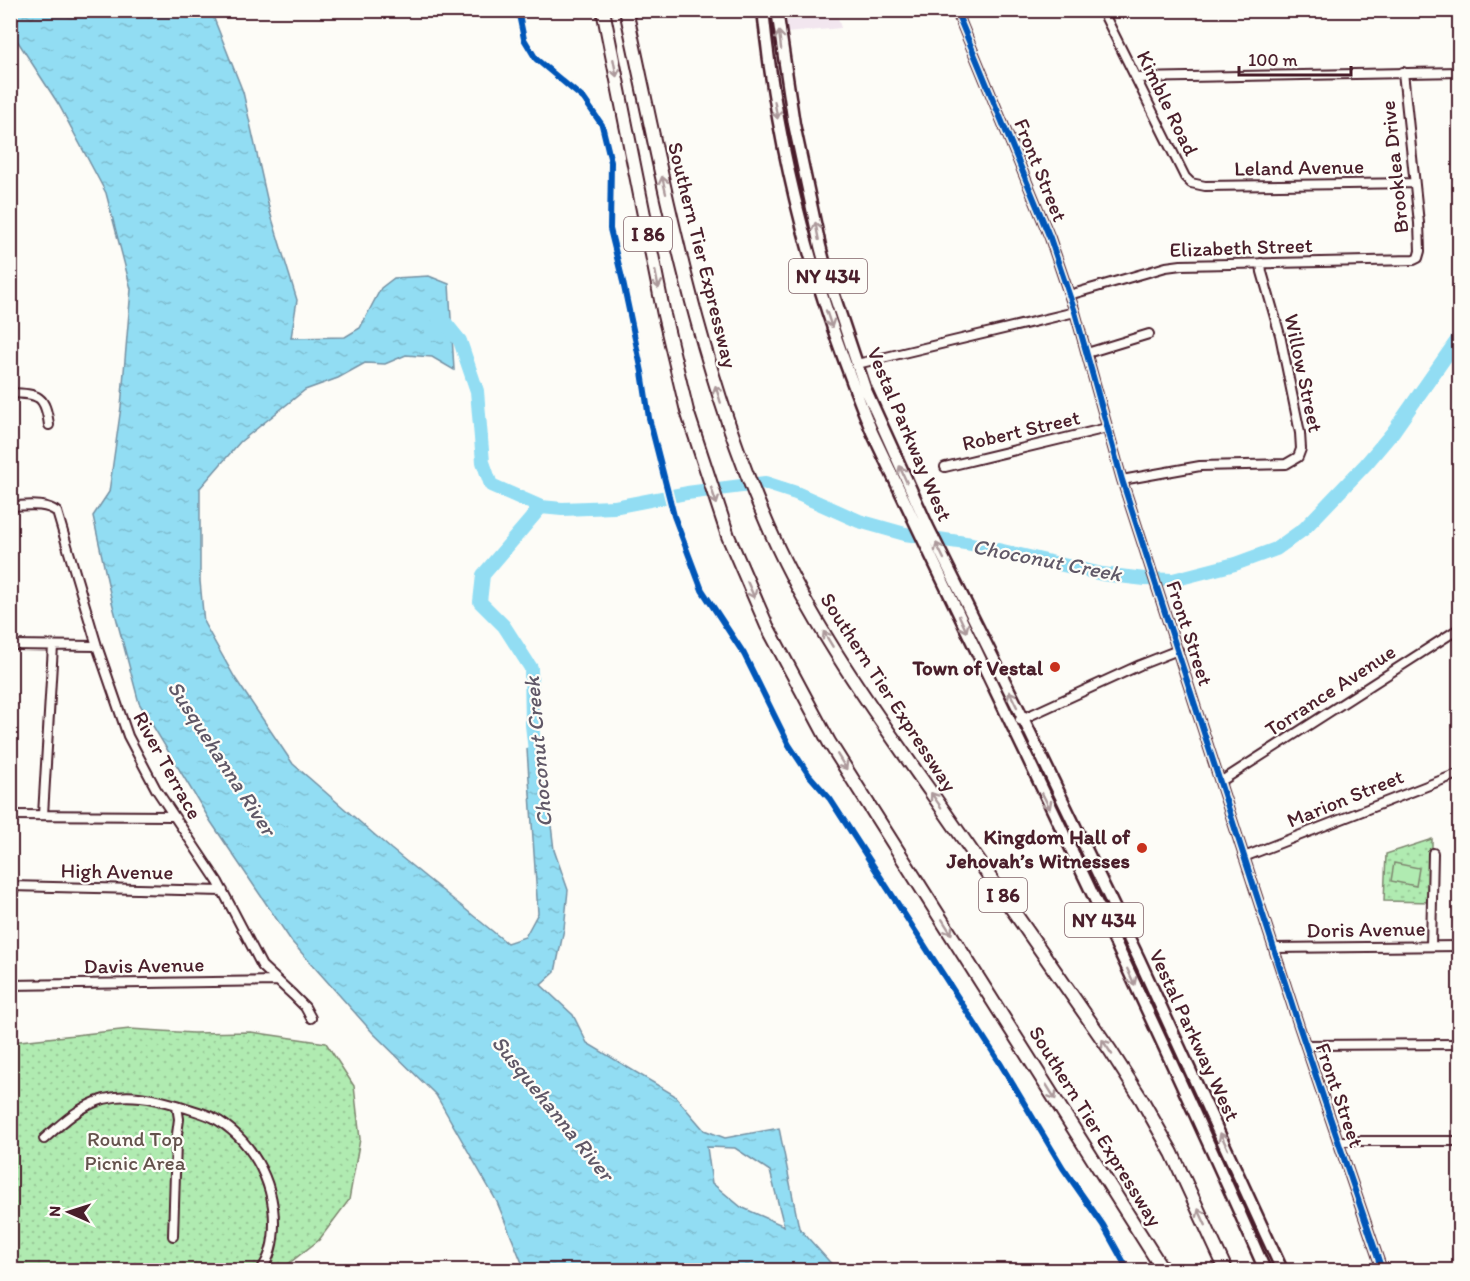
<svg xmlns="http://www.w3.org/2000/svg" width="1470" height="1281" viewBox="0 0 1470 1281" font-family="Itim,sans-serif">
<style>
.built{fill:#f2e6ef}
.green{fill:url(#green-dots);stroke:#7d856e;stroke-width:1.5}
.pitch{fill:#b0ebb1;stroke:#7d856e;stroke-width:1.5}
.water{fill:url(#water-ripples);stroke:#7591a3;stroke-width:1.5;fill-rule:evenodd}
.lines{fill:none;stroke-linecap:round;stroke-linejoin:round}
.river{stroke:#92ddf3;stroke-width:14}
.minor-casing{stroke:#4a1f2b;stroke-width:12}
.major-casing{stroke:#4a1f2b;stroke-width:15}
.highway-casing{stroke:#4a1f2b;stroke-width:16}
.minor{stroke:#fdfcf7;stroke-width:8}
.major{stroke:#fdfcf7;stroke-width:10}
.highway{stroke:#fdfcf7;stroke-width:12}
.cycleway-casing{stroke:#fdfcf7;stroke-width:10}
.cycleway{stroke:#0057b8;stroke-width:6}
.oneway{stroke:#ac999b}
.poi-dot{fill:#c8321e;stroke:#fdfcf7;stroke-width:2}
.labels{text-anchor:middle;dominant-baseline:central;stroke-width:4.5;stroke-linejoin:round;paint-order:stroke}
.shield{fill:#fdfcf7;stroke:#806168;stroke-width:1.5}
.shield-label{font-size:20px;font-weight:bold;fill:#4a1f2b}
.street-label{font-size:21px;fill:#4a1f2b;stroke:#fdfcf7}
.poi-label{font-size:21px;font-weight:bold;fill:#4a1f2b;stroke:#fdfcf7;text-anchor:end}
.park-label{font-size:21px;fill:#64524c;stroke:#fdfcf7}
.water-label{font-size:22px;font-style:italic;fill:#605867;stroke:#fdfcf7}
</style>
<defs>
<pattern id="green-dots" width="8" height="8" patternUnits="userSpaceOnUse" patternTransform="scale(1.5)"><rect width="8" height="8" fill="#b0ebb1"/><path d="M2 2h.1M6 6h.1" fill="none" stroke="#99c998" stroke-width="1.8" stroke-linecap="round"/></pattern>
<pattern id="water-ripples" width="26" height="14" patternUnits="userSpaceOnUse" patternTransform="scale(1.5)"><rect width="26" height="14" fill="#92ddf3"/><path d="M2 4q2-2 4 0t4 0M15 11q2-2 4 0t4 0" fill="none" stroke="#7fbdd0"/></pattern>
</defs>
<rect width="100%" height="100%" fill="#fdfcf7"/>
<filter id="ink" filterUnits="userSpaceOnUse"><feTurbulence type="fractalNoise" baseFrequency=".0167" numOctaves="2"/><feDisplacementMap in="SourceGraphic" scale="12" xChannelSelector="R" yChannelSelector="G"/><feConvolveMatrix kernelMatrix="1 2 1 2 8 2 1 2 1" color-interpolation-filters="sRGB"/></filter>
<g filter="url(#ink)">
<!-- built -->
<path class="built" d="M784,11h52l5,17 -55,5z"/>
<!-- green -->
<path class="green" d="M1432,839v63l-48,-1 2,-47z
M130,1029l63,4 58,-1 75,11 28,43 6,53 -11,61 -30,40 -31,24 -17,6h-260v-228z"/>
<!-- pitch -->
<path class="pitch" d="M1394,863l25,5 -3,18 -25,-5z"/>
<!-- water -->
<path class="water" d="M10,11h201l32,81 27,120 27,88 -6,38 54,-1 15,-9 21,-40 13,-10 35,-2 20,8 5,86 -22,-13 -26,-2 -21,9 -20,-1 -27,15 -33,12 -65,52 -40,46v93l4,42 31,55 58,86 98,85 116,94 18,-6 13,-24 -11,-164h15l12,101 14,40 -4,39 -9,43 -14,13 32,30 14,28 87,52 30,35 21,8 54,-10 20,100 38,42h-312l-28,-68 -61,-107 -63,-62 -81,-91 -81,-120 -72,-119 -27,-101 -19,-86 16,-24 12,-85 10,-118 -25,-96 -47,-88 -48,-74zM707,1147l28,1 35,23 14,55 -43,-19 -29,-24z"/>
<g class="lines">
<!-- river -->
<path class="river" d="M439,320h4l17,21 17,50 6,71 8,23 50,22
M537,768l-5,-43 -1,-57 -27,-42 -24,-24 3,-27 58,-68 21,2 52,-2 73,-14 78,-10 31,10 63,28 46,13 67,10 130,30 43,5 28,1 62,-16 41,-15 28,-20 62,-65 27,-32 67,-96"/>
<defs>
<path id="minor" d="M956,10l94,228 25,74 47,168 177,546 83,244
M1102,10l83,167 6,6 14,3 209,-3
M1136,78l324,-6
M1069,295l97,-28 15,-2 233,-5 4,-2 2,-7 -1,-28 -16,-151
M1087,353l62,-19
M857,364l218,-52
M10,393c29,1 35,2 39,32
M945,467l162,-39
M1122,480l78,-14 86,-2 12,-7 3,-8 -1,-16 -20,-98 -18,-63 -1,-9
M10,506c15,0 35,-4 47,6l40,134 31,90 28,53 62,93 44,84 31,29 12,12 6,11
M10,645l87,1
M1020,720l120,-55 38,-15
M1220,782l240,-154
M10,815l163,1
M43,815l10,-169
M1244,857l216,-84
M10,886l213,5
M1431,946l2,-93
M1274,948l186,-2
M10,985l268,-4
M1306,1045l154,-1
M44,1139c18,-16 36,-33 60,-40 25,-6 49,-1 73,6 11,4 24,7 35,12 38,20 62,63 62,106 0,17 -3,34 -13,47
M1339,1141h121
M173,1236l3,-94 3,-23 -2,-13"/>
<path id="major" d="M763,10c15,150 52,283 109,422 132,279 269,556 393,838
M777,10l17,114 26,122 9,34 36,108 63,139 95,191 116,241 143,311"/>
<path id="highway" d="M603,10l61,305 23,96 41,125 39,90 62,116 334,528
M626,10c40,183 73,368 152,538 41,87 97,165 152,243 60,86 120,172 180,259l32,50 30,53 54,117"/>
</defs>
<!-- minor casing -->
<use href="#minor" class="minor-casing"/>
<!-- major casing -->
<use href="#major" class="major-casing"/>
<!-- highway casing -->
<use href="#highway" class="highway-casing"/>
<!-- minor -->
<use href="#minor" class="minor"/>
<!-- major -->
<use href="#major" class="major"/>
<!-- highway -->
<use href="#highway" class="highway"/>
<defs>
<path id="cycleway" d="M518,10l6,29 12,20 48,40 18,26 9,37 -1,67 13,53 19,90 7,46 25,98 28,74 42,64 45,91 20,30 21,24 71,110 99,154 63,105 40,57 25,45
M956,10l94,228 25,74 47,168 177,546 83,244"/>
</defs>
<!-- cycleway casing -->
<use href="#cycleway" class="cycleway-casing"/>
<!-- cycleway -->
<use href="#cycleway" class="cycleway"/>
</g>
<!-- one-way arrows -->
<defs><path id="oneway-shaft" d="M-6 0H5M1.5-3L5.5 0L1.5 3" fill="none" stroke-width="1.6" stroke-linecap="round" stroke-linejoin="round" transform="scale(1.5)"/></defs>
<g class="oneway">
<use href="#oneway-shaft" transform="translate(780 40) rotate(-97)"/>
<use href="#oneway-shaft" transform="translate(615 68) rotate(79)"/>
<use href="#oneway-shaft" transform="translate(776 110) rotate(80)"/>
<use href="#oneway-shaft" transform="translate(664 185) rotate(-103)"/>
<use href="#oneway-shaft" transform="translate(817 231) rotate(-101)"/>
<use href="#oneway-shaft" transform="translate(657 280) rotate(79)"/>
<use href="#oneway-shaft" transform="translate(829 319) rotate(71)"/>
<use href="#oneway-shaft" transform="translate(718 394) rotate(-108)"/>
<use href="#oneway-shaft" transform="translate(903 474) rotate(-114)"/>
<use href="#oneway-shaft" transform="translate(714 496) rotate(71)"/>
<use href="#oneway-shaft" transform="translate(940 551) rotate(-116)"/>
<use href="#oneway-shaft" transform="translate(751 590) rotate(66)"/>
<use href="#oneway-shaft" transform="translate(963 624) rotate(65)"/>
<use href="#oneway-shaft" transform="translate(828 639) rotate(-121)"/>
<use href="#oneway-shaft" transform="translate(1013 699) rotate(-116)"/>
<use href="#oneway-shaft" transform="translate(842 762) rotate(58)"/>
<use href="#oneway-shaft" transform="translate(936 800) rotate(-125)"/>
<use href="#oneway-shaft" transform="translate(1046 801) rotate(64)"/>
<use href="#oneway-shaft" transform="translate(947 927) rotate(58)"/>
<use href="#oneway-shaft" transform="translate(1131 977) rotate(65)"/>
<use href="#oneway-shaft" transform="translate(1107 1047) rotate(-124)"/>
<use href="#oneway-shaft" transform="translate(1051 1092) rotate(58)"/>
<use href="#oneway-shaft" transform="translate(1224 1141) rotate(-115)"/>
<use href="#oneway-shaft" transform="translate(1202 1217) rotate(-115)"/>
</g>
</g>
<!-- markers -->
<g class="poi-dot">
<circle cx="1055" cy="667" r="6"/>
<circle cx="1142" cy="848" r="6"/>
</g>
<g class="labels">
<!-- shield labels -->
<g class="shield">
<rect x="624" y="217" width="48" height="34" rx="4.5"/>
<rect x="789" y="259" width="78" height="34" rx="4.5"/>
<rect x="979" y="878" width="48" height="34" rx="4.5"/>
<rect x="1065" y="903" width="78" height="34" rx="4.5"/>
</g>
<g class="shield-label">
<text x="648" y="234">I 86</text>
<text x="828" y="276">NY 434</text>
<text x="1003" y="895">I 86</text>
<text x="1104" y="920">NY 434</text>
</g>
<!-- street labels -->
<g class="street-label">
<text transform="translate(1168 103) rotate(64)">Kimble Road</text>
<text transform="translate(1299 167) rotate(-1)">Leland Avenue</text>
<text transform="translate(1394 167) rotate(-96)">Brooklea Drive</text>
<text transform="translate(1041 170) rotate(68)">Front Street</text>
<text transform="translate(1241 247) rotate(-2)">Elizabeth Street</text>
<text transform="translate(703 255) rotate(76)">Southern Tier Expressway</text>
<text transform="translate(1304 373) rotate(78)">Willow Street</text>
<text transform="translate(1021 430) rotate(-13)">Robert Street</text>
<text transform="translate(910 434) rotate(67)">Vestal Parkway West</text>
<text transform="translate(1190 633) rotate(72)">Front Street</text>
<text transform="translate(1330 690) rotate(-33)">Torrance Avenue</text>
<text transform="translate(889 692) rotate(57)">Southern Tier Expressway</text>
<text transform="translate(168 765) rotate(61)">River Terrace</text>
<text transform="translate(1345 798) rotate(-22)">Marion Street</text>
<text transform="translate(117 871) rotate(1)">High Avenue</text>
<text transform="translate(1366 929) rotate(-1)">Doris Avenue</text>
<text transform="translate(144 965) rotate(-1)">Davis Avenue</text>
<text transform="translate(1195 1035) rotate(65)">Vestal Parkway West</text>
<text transform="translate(1340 1095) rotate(71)">Front Street</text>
<text transform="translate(1096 1126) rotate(58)">Southern Tier Expressway</text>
</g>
<!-- poi labels -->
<g class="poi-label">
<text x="1043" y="667">Town of Vestal</text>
<text x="1130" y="836">Kingdom Hall of<tspan x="1130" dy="24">Jehovah’s Witnesses</tspan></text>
</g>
<!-- park labels -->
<g class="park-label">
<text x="135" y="1138">Round Top<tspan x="135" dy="24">Picnic Area</tspan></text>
</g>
<!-- water labels -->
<g class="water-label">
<text transform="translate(1047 560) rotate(11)">Choconut Creek</text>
<text transform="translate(538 752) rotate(-95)">Choconut Creek</text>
<text transform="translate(222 758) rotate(57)">Susquehanna River</text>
<text transform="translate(553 1108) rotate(51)">Susquehanna River</text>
</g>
</g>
<!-- margin -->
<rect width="1470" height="1281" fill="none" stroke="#fdfcf7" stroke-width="36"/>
<rect x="18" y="18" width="1434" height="1245" fill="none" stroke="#4a1f2b" stroke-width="2" filter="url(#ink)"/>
<!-- north arrow -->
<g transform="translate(69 1212) rotate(273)" stroke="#fdfcf7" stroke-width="4.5" paint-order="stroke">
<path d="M0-4.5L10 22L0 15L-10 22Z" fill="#4a1f2b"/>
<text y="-9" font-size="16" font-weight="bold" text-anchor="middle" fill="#4a1f2b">N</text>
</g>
<!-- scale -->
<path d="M1239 66v9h112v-9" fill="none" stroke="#4a1f2b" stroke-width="3"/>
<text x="1248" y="66" font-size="18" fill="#4a1f2b" stroke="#fdfcf7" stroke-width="4.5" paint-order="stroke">100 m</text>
</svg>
